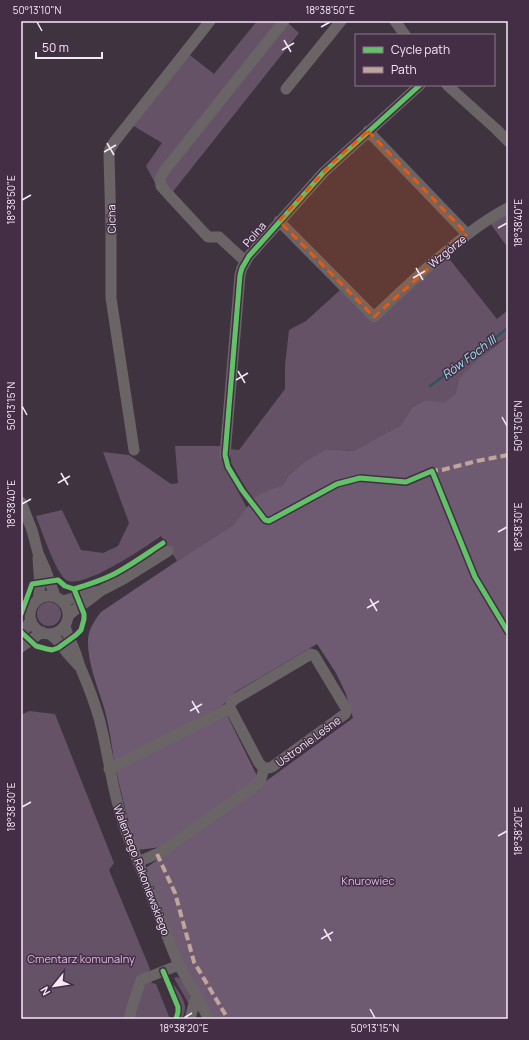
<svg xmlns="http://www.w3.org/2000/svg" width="529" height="1040" viewBox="0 0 529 1040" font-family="Manrope,sans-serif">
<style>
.green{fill:#665267}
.forest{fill:#6f5b71}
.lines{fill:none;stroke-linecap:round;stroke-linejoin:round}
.stream{stroke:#31545b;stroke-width:2.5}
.minor{stroke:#6a6466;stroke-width:11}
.quiet{stroke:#c0a59a;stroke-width:4;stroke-dasharray:8 4;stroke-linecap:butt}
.cycleway-casing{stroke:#432e45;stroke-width:8}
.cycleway{stroke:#61c268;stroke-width:5}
.marked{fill:#e8590c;fill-opacity:0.2;stroke:#e8590c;stroke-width:3;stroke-dasharray:8 5;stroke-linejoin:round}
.ticks{fill:none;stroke:#f6e8f7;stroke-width:1.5}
.labels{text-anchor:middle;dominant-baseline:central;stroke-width:3;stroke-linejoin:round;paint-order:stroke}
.street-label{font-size:11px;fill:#f6e8f7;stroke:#432e45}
.park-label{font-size:11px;fill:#e3bae7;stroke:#432e45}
.water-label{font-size:12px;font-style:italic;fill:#9de7f5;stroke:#432e45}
.neatline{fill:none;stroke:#f6e8f7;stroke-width:1.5}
.ticks-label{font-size:10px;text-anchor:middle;fill:#f6e8f7}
</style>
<rect width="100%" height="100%" fill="#3f3340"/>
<!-- green -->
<path class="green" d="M257,21h24l-125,164 -10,-19 16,-23 -30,-18 54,-73 28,22z
M287,22l12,11 -128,161 -5,-6 -2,-12z
M508,211v37l-18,-25z
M447,256l50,63 11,-9v26l-9,6 -40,36 -4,16 -11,10 -19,-4 -13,7 -11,18 -48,26 -27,-2 -21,12 -16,14 -7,11 -28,16 -23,-39 -1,-14 9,1 46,-61v-24l4,-35 17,-9 34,-31 33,32z
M175,446h45l7,25 20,37 -14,17 -56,36 -16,-25c-14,10 -80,55 -95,44 -10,-7 -25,-51 -30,-64l26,-6 19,40 22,3 15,-7 11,-23 -26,-71 26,3 42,29 7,-1z
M37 614a12 12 0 1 1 24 0a12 12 0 1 1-24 0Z
M29,711l26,3 59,149 -5,7 41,99 -2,4 4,10 4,1 14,35h-149v-304z
M177,977c9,3 15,18 12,27l-15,-26z
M169,981c6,3 16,19 16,26 0,4 -1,7 -2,10l-5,2 2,-8 -1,-5z"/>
<!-- forest -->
<path class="forest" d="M508,336v683h-294l-31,-56 -37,-95 207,-150 -7,-24 -10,-21 -19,-29 -82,48 -13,14 -108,56c-2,-17 -5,-35 -9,-51 -7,-24 -18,-48 -17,-72 1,-11 7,-19 13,-27l76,-51 56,-36 23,-29 13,-6 13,-4 7,-11 16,-14 21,-12 27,2 48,-26 11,-18 13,-7 19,3 11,-9 4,-16 19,-18z
M227,715l32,65 -97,67 -25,3 -7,-22 -14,-57z"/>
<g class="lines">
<!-- stream -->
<path class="stream" d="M430,386l53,-39 25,-19"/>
<!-- minor -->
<path class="minor" d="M395,21l10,14
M447,85l49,44 12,12
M286,89l55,-68
M368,131l99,103
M279,221l95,96c24,-23 48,-46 74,-67 19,-16 38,-31 60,-42
M245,261l-26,-24h-11l-38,-41 -9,-10 -1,-8 5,-8 119,-149
M134,450l-23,-152v-69l-2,-75 1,-5 5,-8 95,-120
M225,455l15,-180 2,-7 7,-12 75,-84 96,-87
M21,502l11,28 6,23 8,18 9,25
M38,558l2,28 -2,13
M30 615a19 19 0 1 1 38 0a19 19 0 1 1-38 0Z
M63,601l23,-7 13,-3
M69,615l7,-6 13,-9 13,-10 23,-12 43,-27
M65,626c2,8 6,15 9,23 3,6 4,13 7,20 7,16 13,32 18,49 10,37 13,76 27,113l47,120 6,14 30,54
M50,634l7,6 11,14 11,12
M21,635l10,-15
M21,647l21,-15
M109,769l121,-61c0,-4 1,-6 5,-9l76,-45 3,1 33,55 -2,4 -73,53c-6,2 -9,1 -13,-4l-29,-55
M138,862l23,-10 97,-68 3,-5 3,-11
M129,1019l3,-12 9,-27 38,-15
M190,1019l6,-23"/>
<!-- quiet -->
<path class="quiet" d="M430,471l12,-1 35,-9 31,-6
M157,854l18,39 19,69 34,57"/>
<defs>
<path id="cycleway" d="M420,85l-96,87 -75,84 -7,12 -2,7 -15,180 3,12 14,23 23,30 4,1 68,-37 23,-6 46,4 26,-11 43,106 33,55
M21,614l11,-30 26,-4 7,6 9,3c13,-4 26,-8 38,-14 18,-9 34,-21 51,-32
M21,632l15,14 11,3 5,1 6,-2 18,-13 5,-5 3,-11v-5l-10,-25
M163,971l15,36v5l-2,7"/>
</defs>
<!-- cycleway casing -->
<use href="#cycleway" class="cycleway-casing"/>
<!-- cycleway -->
<use href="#cycleway" class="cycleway"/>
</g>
<!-- marked area -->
<path class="marked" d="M368,131l99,103 -93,83 -95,-96 53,-58z"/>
<!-- ticks -->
<path class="ticks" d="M37,22l5,9M321,27l9,-5M284,40l7,12M282,50l12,-7M107,143l7,12M104,152l12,-7M22,200l9,-5M498,228l9,-5M416,268l7,12M413,278l12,-7M238,371l7,12M236,380l12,-7M22,406l5,9M502,417l5,9M61,473l7,12M58,483l12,-7M22,504l9,-5M498,532l9,-5M370,599l7,12M367,608l12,-7M192,701l7,12M190,711l12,-7M22,807l9,-5M498,836l9,-5M324,929l7,12M321,939l12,-7M370,1009l5,9M184,1018l8,-5"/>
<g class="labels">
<!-- street labels -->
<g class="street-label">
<text transform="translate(111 219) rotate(-91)">Cicha</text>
<text transform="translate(254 234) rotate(-49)">Polna</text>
<text transform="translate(447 251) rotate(-39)">Wzgórze</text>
<text transform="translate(308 741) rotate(-36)">Ustronie Leśne</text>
<text transform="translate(142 870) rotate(69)">Walentego Rakoniewskiego</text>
</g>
<!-- park labels -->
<g class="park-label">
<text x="368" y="880">Knurowiec</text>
<text x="81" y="958">Cmentarz komunalny</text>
</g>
<!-- water labels -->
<g class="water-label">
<text transform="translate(469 357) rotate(-37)">Rów Foch III</text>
</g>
</g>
<!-- border -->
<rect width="529" height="1040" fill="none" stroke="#432e45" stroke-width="44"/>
<!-- legend -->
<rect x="355" y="34" width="140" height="52" fill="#432e45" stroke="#8b788c"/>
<rect x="363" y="47" width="20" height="6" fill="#61c268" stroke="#8b788c"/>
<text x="391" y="54" font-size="12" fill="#f6e8f7">Cycle path</text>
<rect x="363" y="67" width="20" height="6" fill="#c0a59a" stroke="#8b788c"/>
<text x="391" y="74" font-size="12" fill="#f6e8f7">Path</text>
<!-- north arrow -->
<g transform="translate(54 986) rotate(240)" stroke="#432e45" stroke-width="3" paint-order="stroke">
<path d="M0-3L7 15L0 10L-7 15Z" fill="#f6e8f7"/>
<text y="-6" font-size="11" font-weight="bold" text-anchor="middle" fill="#f6e8f7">N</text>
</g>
<!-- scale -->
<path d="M36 52v6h66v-6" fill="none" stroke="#f6e8f7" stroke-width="2"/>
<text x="42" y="52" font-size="12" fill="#f6e8f7" stroke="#432e45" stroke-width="3" paint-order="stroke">50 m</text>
<rect x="22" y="22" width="485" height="996" class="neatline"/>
<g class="ticks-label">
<text x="37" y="14">50°13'10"N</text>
<text x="330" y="14">18°38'50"E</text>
<text transform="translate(11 200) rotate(-90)" y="4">18°38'50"E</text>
<text transform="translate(518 223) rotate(-90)" y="4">18°38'40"E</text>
<text transform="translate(11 406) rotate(-90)" y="4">50°13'15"N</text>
<text transform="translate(518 426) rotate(-90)" y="4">50°13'05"N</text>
<text transform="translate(11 504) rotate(-90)" y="4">18°38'40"E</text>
<text transform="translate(518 527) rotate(-90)" y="4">18°38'30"E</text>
<text transform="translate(11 807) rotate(-90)" y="4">18°38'30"E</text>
<text transform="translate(518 831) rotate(-90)" y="4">18°38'20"E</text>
<text x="184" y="1032">18°38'20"E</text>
<text x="375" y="1032">50°13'15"N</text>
</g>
</svg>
